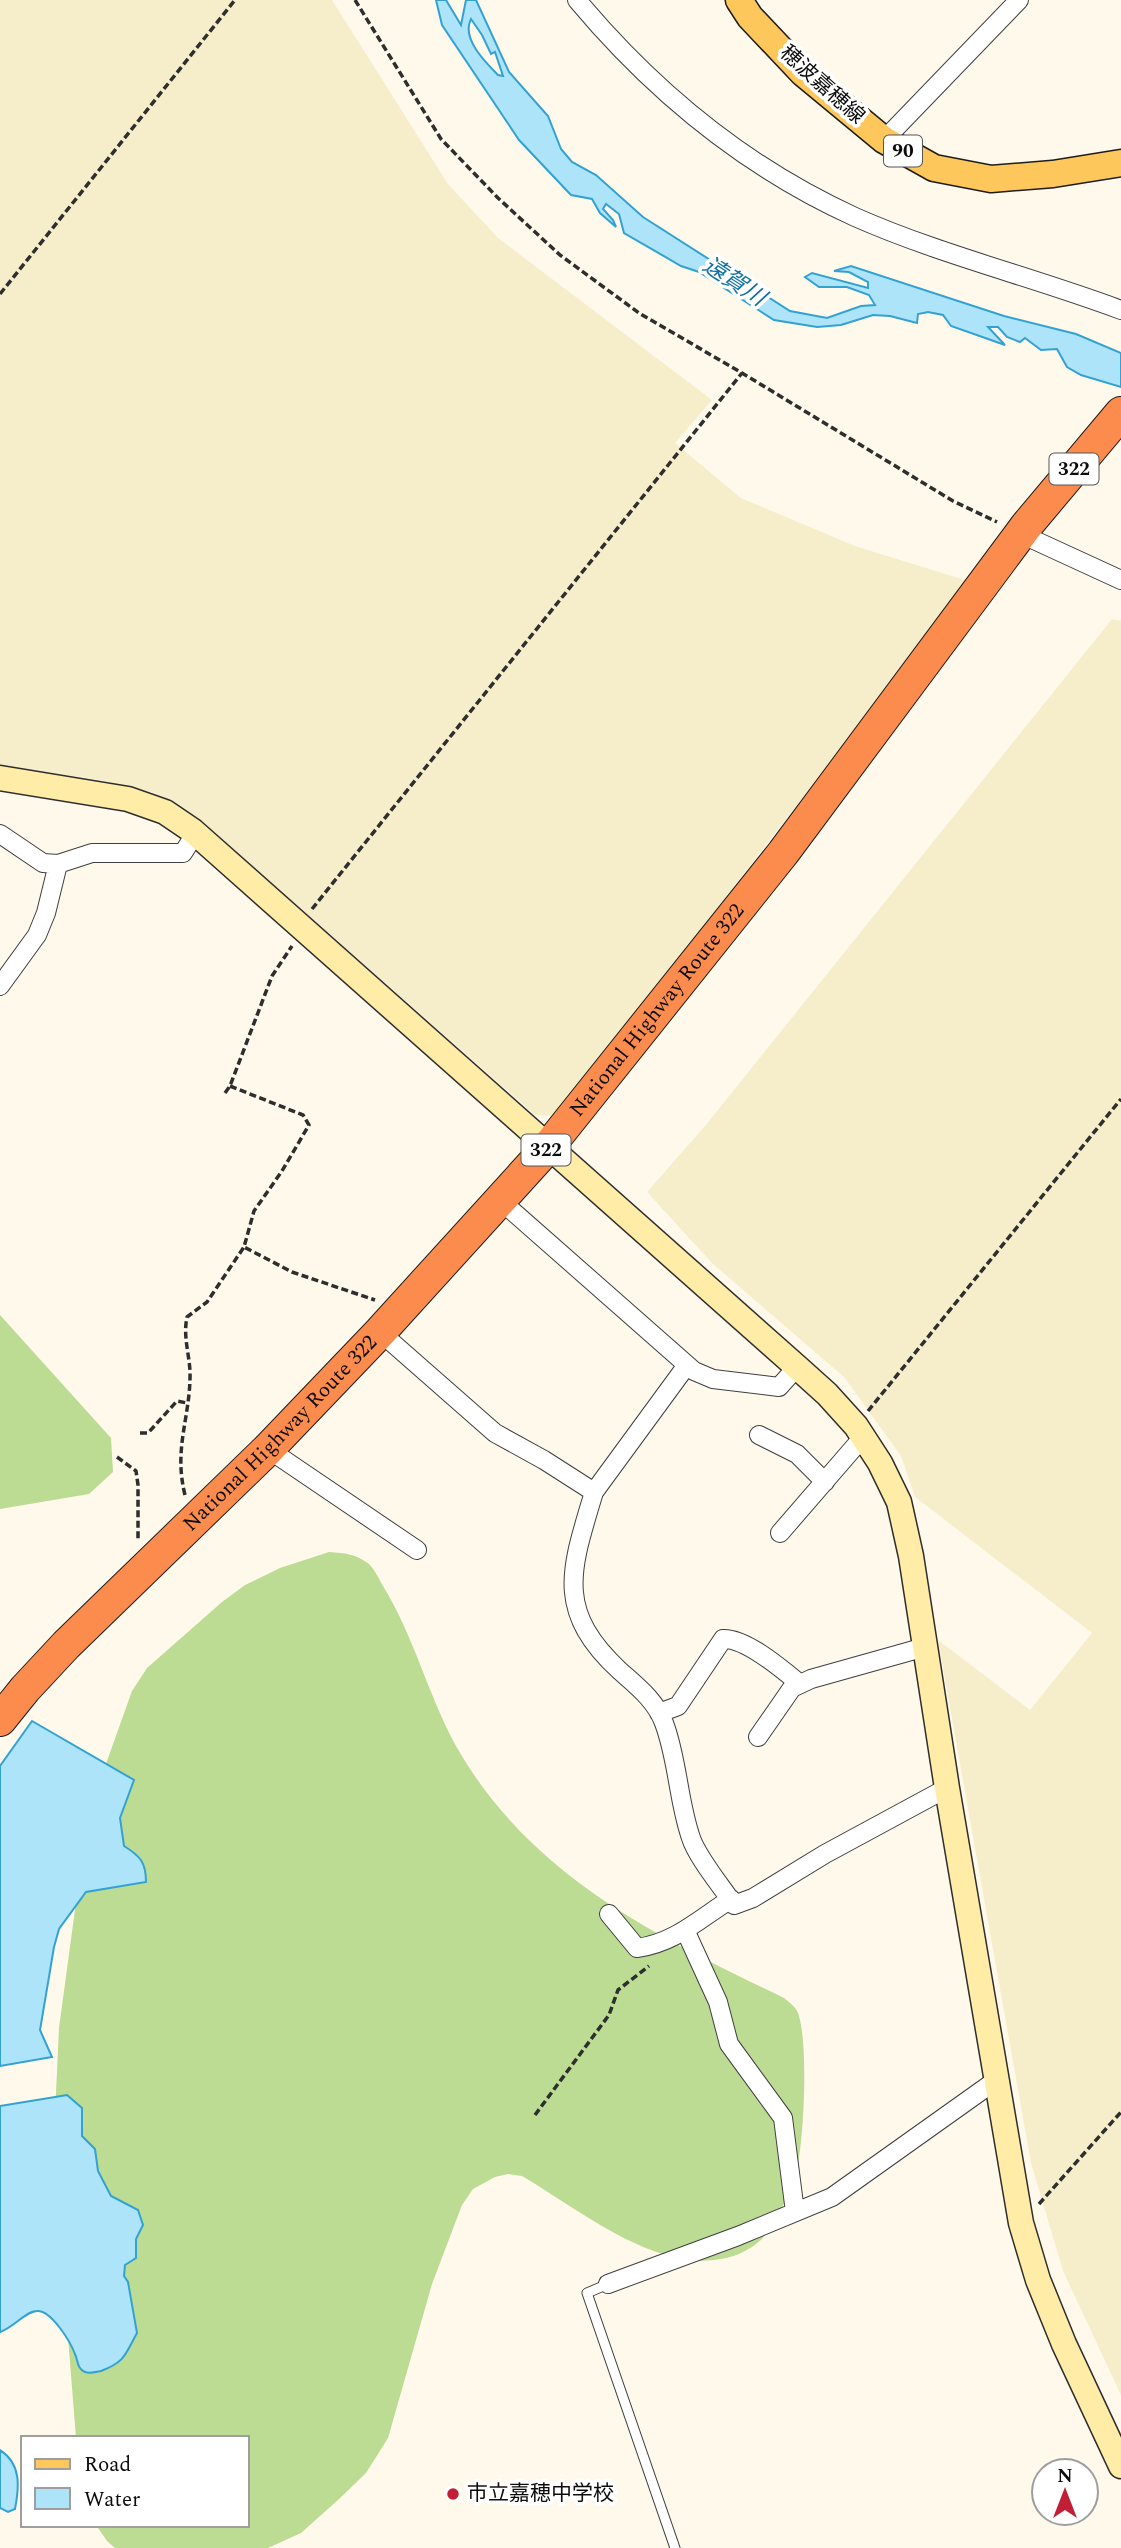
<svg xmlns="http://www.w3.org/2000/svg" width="1121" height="2548" viewBox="0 0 1121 2548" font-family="Spectral,'Noto Sans JP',serif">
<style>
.farmland{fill:#f6eecb}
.forest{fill:#bbdc92}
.water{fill:#aee4f9;stroke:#32a2d3;stroke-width:2;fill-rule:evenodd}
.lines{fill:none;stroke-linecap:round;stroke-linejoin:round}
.lane-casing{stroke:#3f3f3f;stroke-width:11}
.street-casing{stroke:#3f3f3f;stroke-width:20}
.secondary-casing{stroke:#2e2e2e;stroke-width:27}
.primary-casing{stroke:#1d1d1d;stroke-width:29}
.highway-casing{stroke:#1d1d1d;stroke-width:34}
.path{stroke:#2e2e2e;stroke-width:3.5;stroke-dasharray:7 3.5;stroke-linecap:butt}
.lane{stroke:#fff;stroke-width:9}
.street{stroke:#fff;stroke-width:18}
.secondary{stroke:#ffeda7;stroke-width:24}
.primary{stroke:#fec75c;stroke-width:26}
.highway{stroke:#fb8c4e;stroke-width:32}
.poi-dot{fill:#c21f36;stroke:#fff;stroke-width:2.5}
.labels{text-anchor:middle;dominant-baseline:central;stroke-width:7;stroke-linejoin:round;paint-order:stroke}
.shield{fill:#fff;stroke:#555;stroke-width:2}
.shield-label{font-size:19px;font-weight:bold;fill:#0c0c0c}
.street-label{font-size:21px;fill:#0c0c0c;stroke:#fff}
.poi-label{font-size:21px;fill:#0c0c0c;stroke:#fff;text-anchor:start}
.water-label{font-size:23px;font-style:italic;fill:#1171a3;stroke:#fff}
</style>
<rect width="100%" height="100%" fill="#fff9ec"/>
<!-- farmland -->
<path class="farmland" d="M0,0h332l116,184 50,54 214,162 -37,43 66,55 114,48 110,34 -141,190 -268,346 -21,-1 -338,-298 -47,-25 -50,-12 -100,-14z
M1112,619l9,2v1774l-58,-124 -32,-108 -93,-523 92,70 62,-77 -177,-136 -14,-41 -57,-79 -132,-114 -65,-71 58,-66z"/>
<!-- forest -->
<path class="forest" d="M0,1315l111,123 2,34 -24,22 -89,15z
M329,1552c16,1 27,2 40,12 6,6 10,15 14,22 31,50 45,109 73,160 74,130 200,190 328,252 5,4 12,9 14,15 11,30 6,134 -3,165 -6,17 -21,48 -33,61 -14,13 -30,19 -48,21 -64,8 -139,-53 -192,-84l-14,-2 -13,3 -22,12 -11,16 -30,79 -44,154 -22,35 -28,27 -37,33 -33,15h-153l-8,-7 -11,-16h151v-87h-171l-17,-214 -5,-88 5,-108 18,-133 25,-120 30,-84 15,-23 75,-66 23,-17 35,-17z"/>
<!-- water -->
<path class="water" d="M436,0h10l15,25 5,-25h10l33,72 39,44 13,33 11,13 24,13 47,42 147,94 37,7 34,-12 14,-1 -6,-10 -22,-8h-28l-14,-10 7,-4 56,15v-6l-19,-10 -15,-1 17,-5 153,50 72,18 45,19v34l-40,-12 -14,-8 -10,-18 -16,1 -16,-12 -5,4 -13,-5 -9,-10h-10l17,18 -54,-19 -8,-11 -15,-3 -10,2 -1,9 -27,-7 -17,-1 -32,10 -24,2 -43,-7 -75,-48 -18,-6 -57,-33 -5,-19 -13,-10 -3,5 10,11 3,7 -16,-14 -8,-14 -21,-4 -52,-55 -77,-115zM471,19l11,16 9,19 4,-2 8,24 -5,-1c-13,-13 -37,-37 -27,-56z
M32,1721l102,59 -14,38 4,28c16,10 22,16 22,36l-60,10 -27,37 -5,18 -14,83 12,27 -52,9v-300z
M67,2095l15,13v28l13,13 3,22 13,25 27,14 5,15 -7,14v19l-11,7 -1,11 4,6 9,51c-12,22 -12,29 -36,38 -5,1 -11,3 -16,1 -8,-3 -7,-12 -10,-18 -5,-13 -24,-44 -38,-43 -11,0 -24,17 -37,21v-226z
M0,2450c22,14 19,38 15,59l-7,3 -8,-4z"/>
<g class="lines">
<defs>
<path id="lane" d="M608,2284l-21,9 88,255"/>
<path id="street" d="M577,0c77,92 168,167 278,217 86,38 178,60 266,93
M884,140l135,-140
M1021,534l100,46
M0,834l43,29 15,1 34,-11h91l12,-19
M0,986l37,-51 9,-22 12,-49
M501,1201l193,170 19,8 66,8 18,-20
M380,1332l115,101 49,27 50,32c-23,77 -40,118 26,179 18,16 36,30 44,52 14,37 14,78 27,115 6,19 31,49 43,67l19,-7 72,-44 122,-66
M759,1435l38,19 28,28
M268,1449l149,101
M594,1492l93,-127
M780,1533l83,-96
M659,1713l19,-7 45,-67c23,-1 60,31 77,45
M758,1737l34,-49 19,-9 114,-32
M609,1914l28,34c38,-5 62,-29 94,-49
M685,1930l33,72 11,42 54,74 12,94
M608,2284l130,-48 94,-39 163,-116"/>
<path id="secondary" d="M0,778l128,21 37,13 28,19 604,536 30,27 29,32 24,37 19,39 12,54 36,232 74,435 17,57 26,64 57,122"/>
<path id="primary" d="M739,0l11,17 53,56 81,67 50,28 57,11 62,-5 68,-11"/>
<g id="highway">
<path id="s1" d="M0,1720l25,-31 41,-44 202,-196 112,-117 169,-186 234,-293 244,-328 94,-112"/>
</g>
</defs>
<!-- lane casing -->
<use href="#lane" class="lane-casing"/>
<!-- street casing -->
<use href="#street" class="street-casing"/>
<!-- secondary casing -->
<use href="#secondary" class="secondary-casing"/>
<!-- primary casing -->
<use href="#primary" class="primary-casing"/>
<!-- highway casing -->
<use href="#highway" class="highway-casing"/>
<!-- path -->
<path class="path" d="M355,0l86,139 57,59 62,57 79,58 103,60 211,128 44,21
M0,294l235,-294
M312,909l430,-536
M230,1086l73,29 6,10 -27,46 -28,40 -10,36 48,25 83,28
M225,1093l5,-7 42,-110 20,-30
M868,1411l253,-312
M140,1433h8l29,-32 10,2
M117,1457l19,14 2,14v54
M185,1495c-12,-48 6,-78 5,-124 -1,-18 -7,-35 -3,-54l20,-15 37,-55
M535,2115l74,-100 9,-25 31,-24
M1039,2204l82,-92"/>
<!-- lane -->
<use href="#lane" class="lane"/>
<!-- street -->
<use href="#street" class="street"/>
<!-- secondary -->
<use href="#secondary" class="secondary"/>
<!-- primary -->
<use href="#primary" class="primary"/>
<!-- highway -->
<use href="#highway" class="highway"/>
</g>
<!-- markers -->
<circle class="poi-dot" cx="453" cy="2494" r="7"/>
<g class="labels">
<!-- shield labels -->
<g class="shield">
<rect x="884" y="135.5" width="38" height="31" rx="5"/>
<rect x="1049.5" y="453.5" width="49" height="31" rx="5"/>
<rect x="521.5" y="1134.5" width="49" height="31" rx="5"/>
</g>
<g class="shield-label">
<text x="903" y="151">90</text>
<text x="1074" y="469">322</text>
<text x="546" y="1150">322</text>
</g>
<!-- street labels -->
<g class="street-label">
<text transform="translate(822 85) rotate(42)">穂波嘉穂線</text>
<text stroke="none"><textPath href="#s1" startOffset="968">National Highway Route 322</textPath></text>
<text stroke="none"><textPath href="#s1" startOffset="401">National Highway Route 322</textPath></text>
</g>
<!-- poi labels -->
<g class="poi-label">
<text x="467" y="2494">市立嘉穂中学校</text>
</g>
<!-- water labels -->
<g class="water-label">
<text transform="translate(734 282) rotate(33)">遠賀川</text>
</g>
</g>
<!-- legend -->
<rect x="21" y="2436" width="228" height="91" fill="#ffffff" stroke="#9e9e9e" stroke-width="2"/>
<rect x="35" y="2459" width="35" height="10" fill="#fec75c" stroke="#9e9e9e" stroke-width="2"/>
<text x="84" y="2471" font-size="21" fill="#0c0c0c">Road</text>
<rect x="35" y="2488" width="35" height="21" fill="#aee4f9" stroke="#9e9e9e" stroke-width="2"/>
<text x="84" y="2506" font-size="21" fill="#0c0c0c">Water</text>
<!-- north arrow -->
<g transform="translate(1065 2492)"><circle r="33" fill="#ffffff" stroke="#9e9e9e" stroke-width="2"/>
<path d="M0-5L12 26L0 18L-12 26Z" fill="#c21f36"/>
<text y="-10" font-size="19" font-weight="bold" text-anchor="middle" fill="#0c0c0c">N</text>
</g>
</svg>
